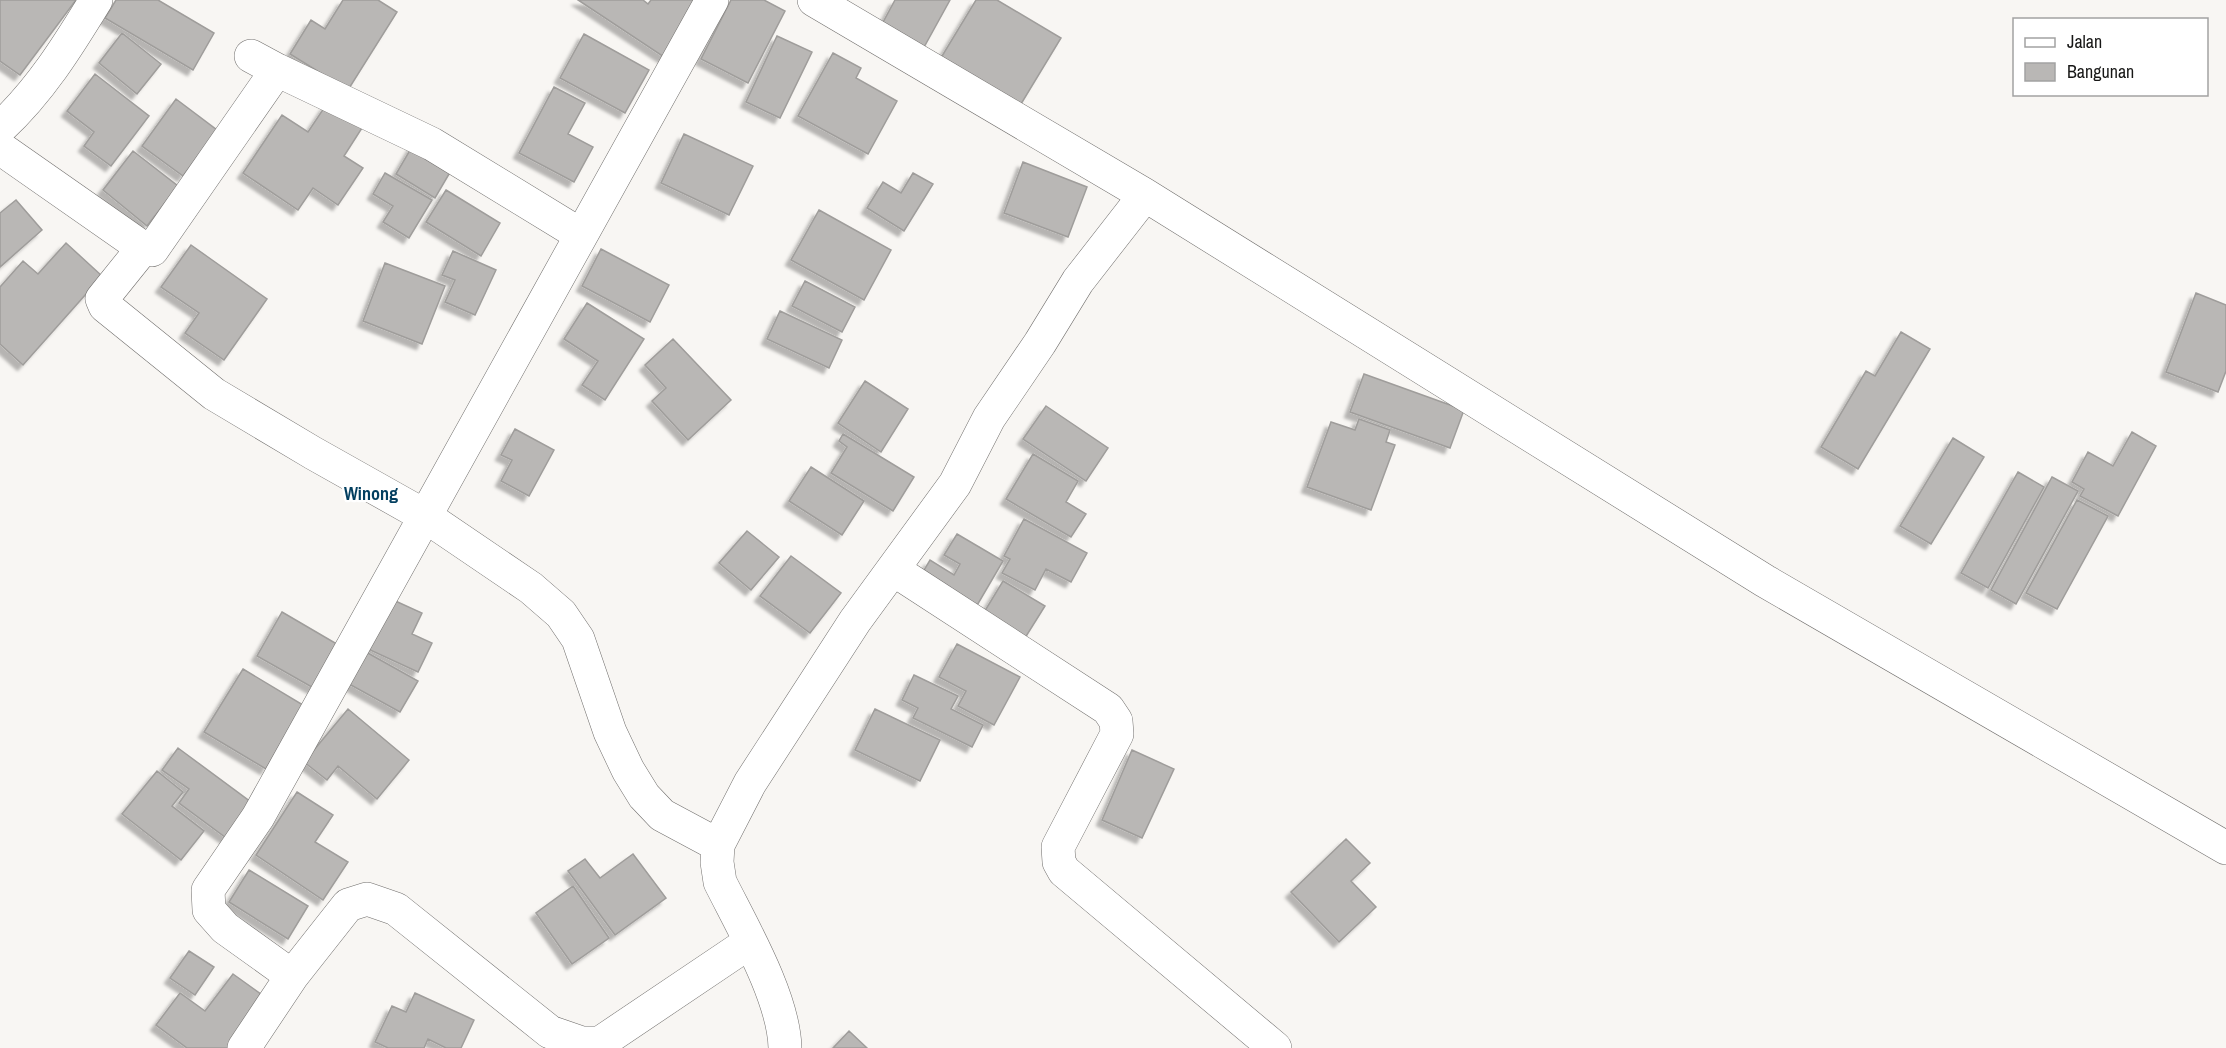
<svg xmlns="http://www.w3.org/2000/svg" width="2226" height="1048" viewBox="0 0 2226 1048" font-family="'Archivo Narrow',sans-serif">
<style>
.building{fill:#b9b7b5;stroke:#9f9d9b;stroke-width:1.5;filter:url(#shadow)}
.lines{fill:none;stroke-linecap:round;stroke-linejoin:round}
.minor-casing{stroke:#716f6d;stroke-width:34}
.minor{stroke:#fff;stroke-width:33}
.labels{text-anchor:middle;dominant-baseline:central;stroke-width:4.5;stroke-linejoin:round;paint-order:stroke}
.quarter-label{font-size:18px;font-weight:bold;fill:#023e5f;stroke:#fff}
</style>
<defs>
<filter id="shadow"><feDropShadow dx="-5.5" dy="5.5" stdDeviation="1.5" flood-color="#0004"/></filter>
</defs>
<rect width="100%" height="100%" fill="#f8f6f3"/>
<!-- building -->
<path class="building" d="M0,0h76l-56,75 -20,-14z
M116,0h42l56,33 -21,37 -88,-52z
M343,0h35l19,12 -49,78 -58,-36 21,-34 14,9z
M578,0h65l5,4 3,-4h55l-39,59z
M731,0h33l21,11 -37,72 -47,-24z
M895,0h55l-27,49 -42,-23z
M976,0h21l64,38 -43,71 -79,-48z
M122,33l39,31 -24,30 -38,-31z
M584,34l65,36 -24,43 -65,-35z
M777,36l35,16 -32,66 -34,-16z
M833,53l28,15 -5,10 41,23 -29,53 -70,-38z
M95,74l54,42 -38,50 -27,-20 10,-14 -27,-21z
M554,87l31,16 -17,31 25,13 -19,35 -55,-29z
M176,99l41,31 -34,46 -41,-30z
M326,105l36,23 -18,28 19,12 -25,37 -25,-17 -15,22 -55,-37 39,-58 26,17z
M684,134l69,32 -24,49 -68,-32z
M413,145l39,24 -17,29 -39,-24z
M133,151l45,35 -31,40 -44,-36z
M1023,162l64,25 -19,50 -64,-24z
M385,173l47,27 -23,38 -26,-16 10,-16 -20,-12z
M913,173l20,11 -29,47 -37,-23 16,-26 18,11z
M446,190l54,33 -19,33 -55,-34z
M16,200l26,30 -42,37v-54z
M819,210l72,40 -27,50 -73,-40z
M66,243l36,33 -79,89 -23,-21v-57l23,-26 15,13z
M191,245l76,54 -43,61 -39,-27 14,-20 -38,-26z
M601,249l68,36 -19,37 -68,-36z
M453,251l43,19 -21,45 -30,-13 10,-22 -13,-5z
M385,263l60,23 -23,58 -59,-23z
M805,281l50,26 -13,25 -50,-26z
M2196,293l30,12v66l-8,21 -52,-20z
M587,303l57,36 -39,61 -23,-15 16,-24 -34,-22z
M780,311l62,29 -13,28 -62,-29z
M1901,332l29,17 -72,120 -37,-22 45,-76 9,5z
M673,339l58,61 -43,40 -36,-39 14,-13 -21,-23z
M1364,374l100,36 -14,38 -100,-36z
M865,381l43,28 -27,43 -43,-29z
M1046,406l62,42 -22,33 -63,-42z
M1359,419l31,11 -4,12 9,3 -24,65 -64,-23 24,-65 24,8z
M515,429l39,21 -25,46 -28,-15 11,-21 -11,-5z
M2132,432l24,14 -38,70 -38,-20 4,-7 -12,-7 16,-30 25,14z
M843,434l71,43 -21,34 -62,-38 16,-26 -8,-6z
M1953,438l31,19 -53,87 -31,-18z
M1033,454l45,27 -12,21 20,12 -15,23 -65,-38z
M811,467l53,34 -22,34 -53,-34z
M2018,472l26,15 -56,101 -27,-15z
M2052,477l26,14 -62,113 -25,-14z
M2077,500l31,16 -51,93 -31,-16z
M1024,519l63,34 -16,29 -25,-13 -11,21 -33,-17 8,-14 -6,-3z
M747,531l32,26 -28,33 -32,-27z
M957,534l46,27 -31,53 -55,-32 13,-22 24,15 6,-11 -16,-9z
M791,556l50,37 -31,40 -50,-37z
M1003,581l42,25 -20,32 -42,-24z
M391,599l31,14 -10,21 20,9 -14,29 -50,-23z
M282,612l60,35 -25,43 -60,-34z
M957,644l63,33 -26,48 -36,-19 8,-15 -27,-14z
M366,652l52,29 -18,31 -51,-28z
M243,669l60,36 -37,64 -62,-37z
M914,675l44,21 -7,13 32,16 -11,22 -59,-29 5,-10 -16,-8z
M348,709l61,51 -32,39 -39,-33 -11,14 -23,-18z
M875,709l65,31 -20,41 -65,-31z
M178,748l81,60 -26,35 -54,-40 10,-14 -27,-19z
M1132,750l42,19 -32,69 -40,-18z
M157,771l26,21 -11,14 32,25 -23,29 -59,-46z
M297,792l36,23 -18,27 33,20 -25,38 -67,-45z
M1346,839l24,24 -19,18 25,26 -37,35 -48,-50z
M633,854l33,44 -51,37 -47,-64 17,-12 15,19z
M249,870l59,36 -20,33 -59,-37z
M573,886l36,52 -37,26 -36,-51z
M189,951l25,16 -19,28 -25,-17z
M233,974l39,28 -34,46h-51l-31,-23 24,-32 25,18z
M415,993l59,27 -13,28h-15l-18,-9 -4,9h-36l-13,-6 17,-36 14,6z
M849,1031l18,17h-34z"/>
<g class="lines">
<defs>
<path id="minor" d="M814,0l331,195 620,386 461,267
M251,56l26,14
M0,128c40,-37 68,-82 96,-128
M0,148l143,100 9,2 125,-180 155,74 149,91
M143,248l-41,51 3,7 109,88 99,59 112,63 106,72 30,26 17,25 32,93 18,38 16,26 18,19 56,30
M894,570l214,139 8,12 1,13 -59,113 1,15 5,9 211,177
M292,976l-67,-48 -16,-18 -1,-20 50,-73 454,-817
M244,1048l48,-72 56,-71 19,-6 29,10 154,123 32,11h18l150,-101
M785,1048c-1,-50 -42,-120 -65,-166l-3,-20 1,-17 32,-62 105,-162 100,-137 34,-66 51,-75 38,-62 67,-86"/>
</defs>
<!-- minor casing -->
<use href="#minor" class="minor-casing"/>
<!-- minor -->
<use href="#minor" class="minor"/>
</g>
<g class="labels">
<!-- quarter labels -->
<g class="quarter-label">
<text x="371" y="493">Winong</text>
</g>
</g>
<!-- legend -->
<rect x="2013" y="18" width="195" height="78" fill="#ffffff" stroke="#a2a2a2" stroke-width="1.5"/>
<rect x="2025" y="38" width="30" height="9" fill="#ffffff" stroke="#a2a2a2" stroke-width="1.5"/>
<text x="2067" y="48" font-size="18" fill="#171716">Jalan</text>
<rect x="2025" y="63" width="30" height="18" fill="#b9b7b5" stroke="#a2a2a2" stroke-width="1.5"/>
<text x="2067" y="78" font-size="18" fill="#171716">Bangunan</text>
</svg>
